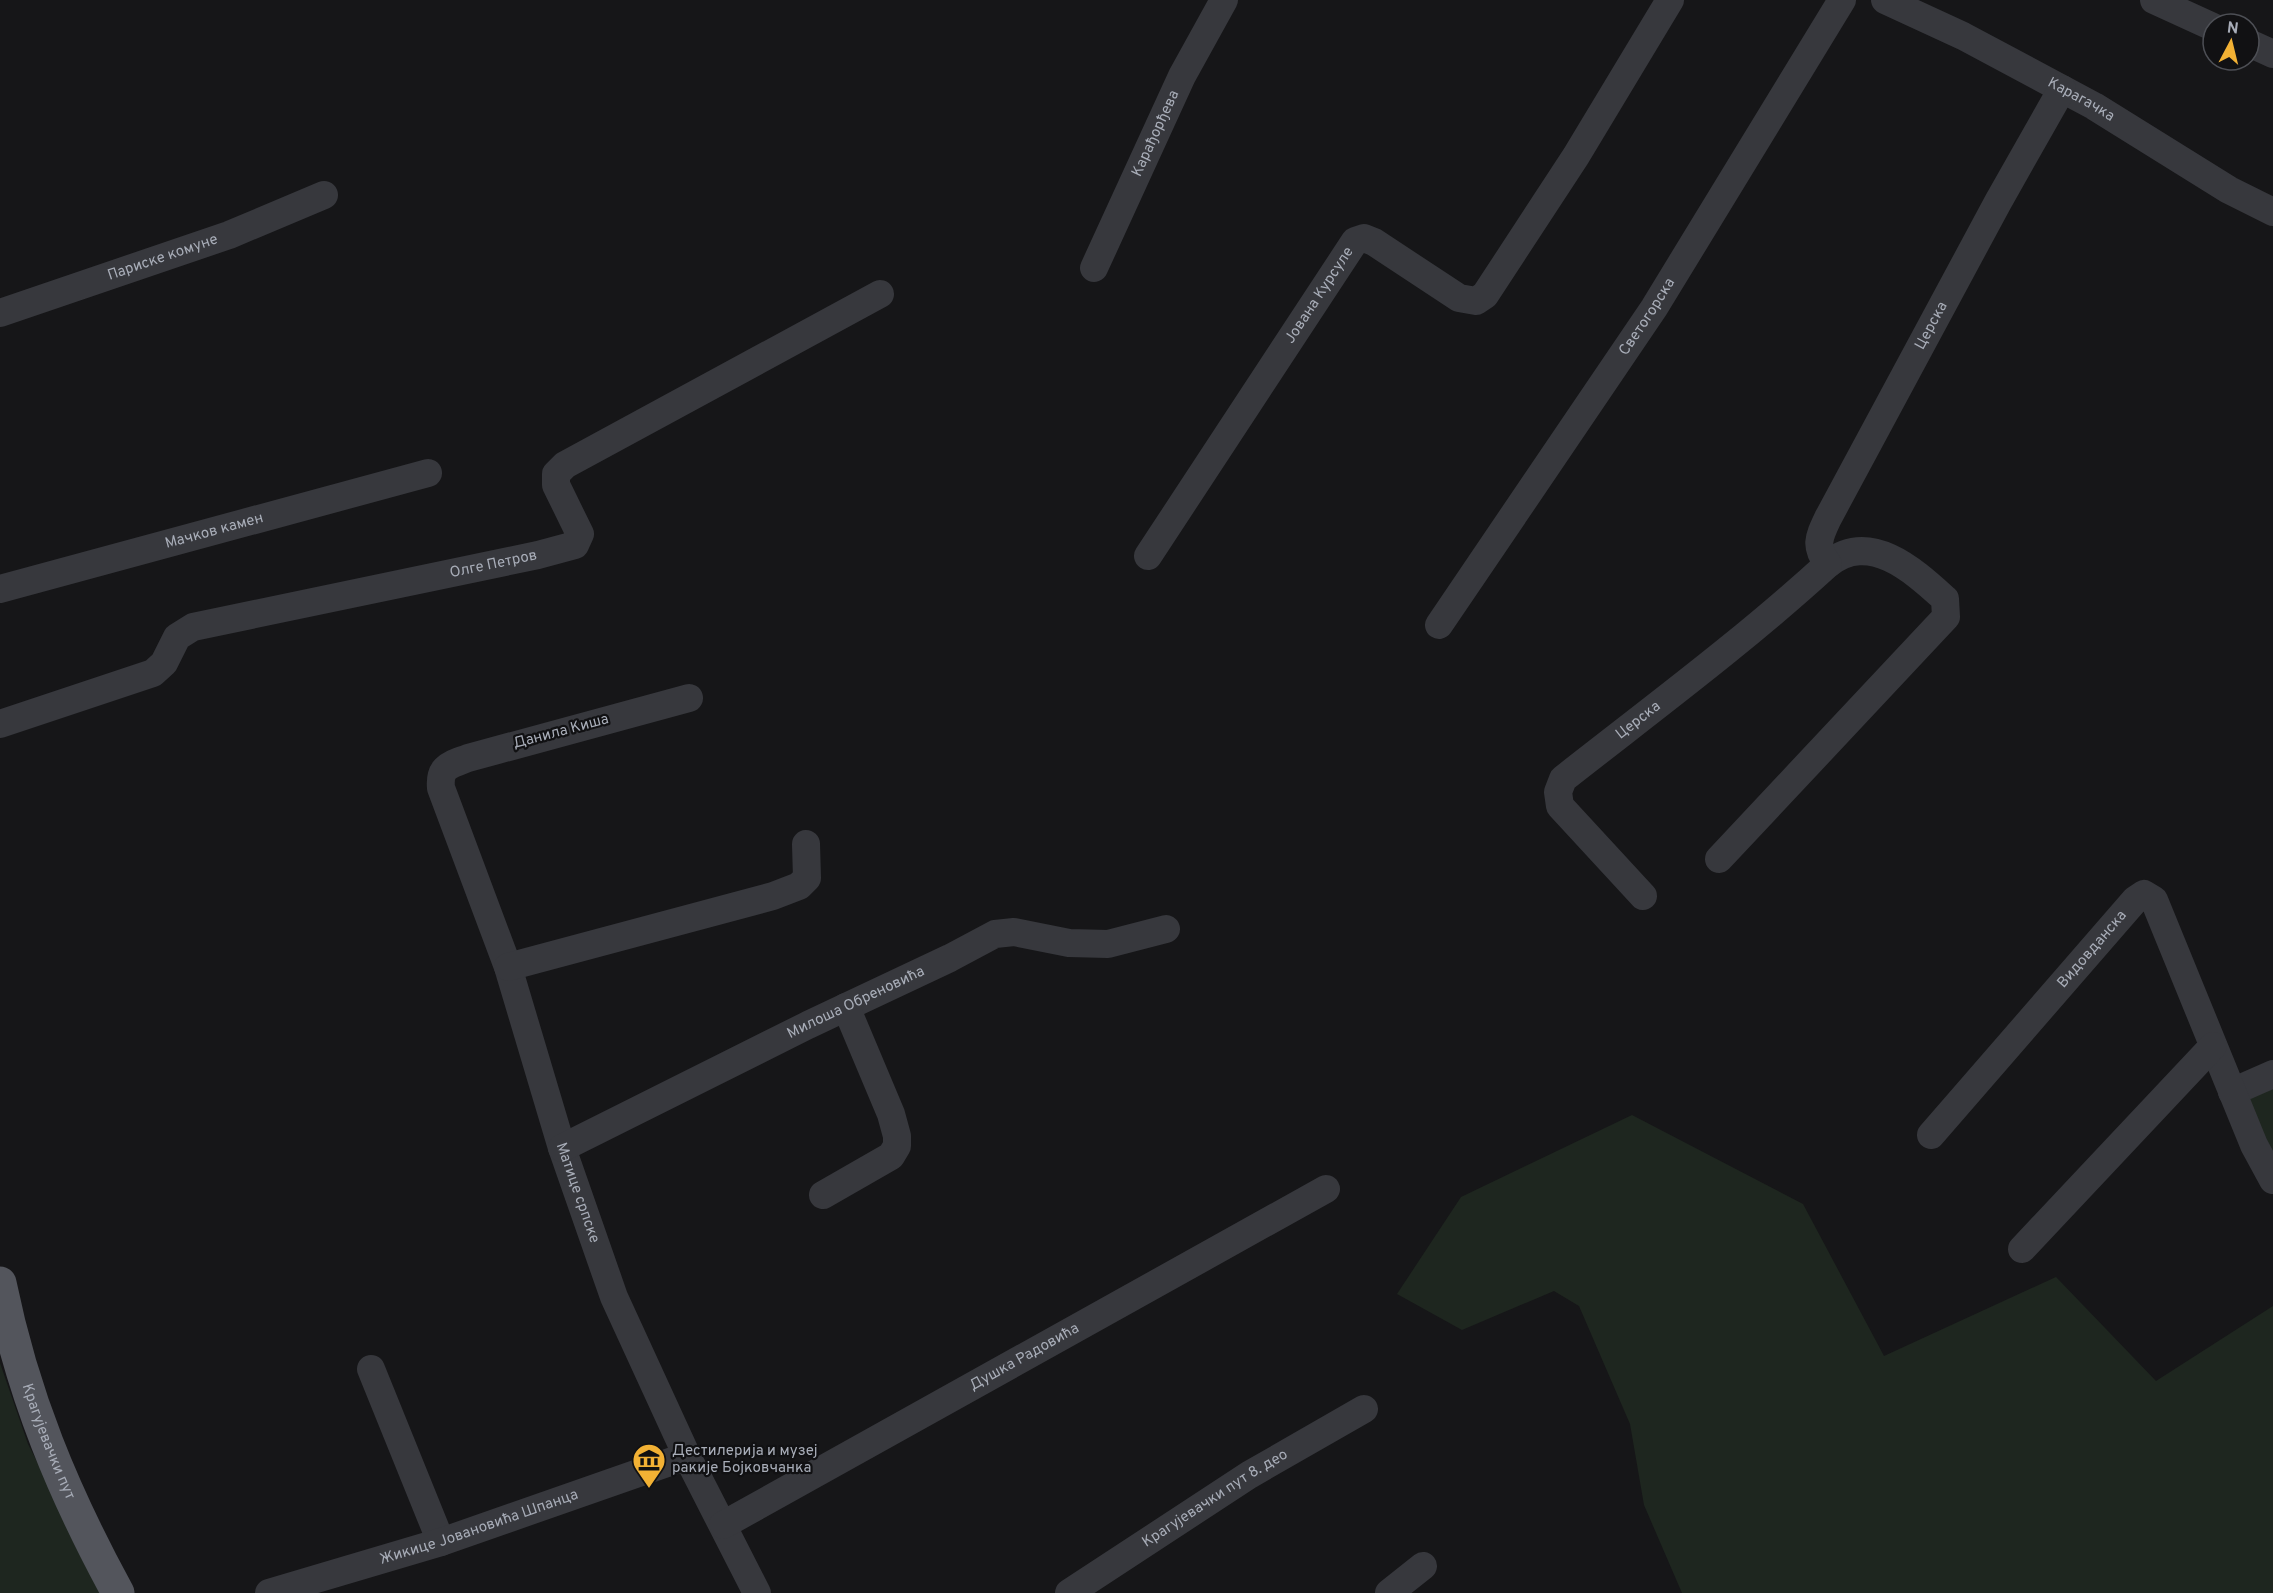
<svg xmlns="http://www.w3.org/2000/svg" width="2273" height="1593" viewBox="0 0 2273 1593" font-family="Overpass,sans-serif">
<style>
.green{fill:#1e261f}
.lines{fill:none;stroke-linecap:round;stroke-linejoin:round}
.minor{stroke:#37383d;stroke-width:28}
.major{stroke:#53555c;stroke-width:33}
.labels{text-anchor:middle;dominant-baseline:central;stroke-width:4.5;stroke-linejoin:round;paint-order:stroke}
.street-label{font-size:15px;fill:#a8adb8;stroke:#111113}
.poi-label{font-size:15px;fill:#a8adb8;stroke:#111113;text-anchor:start}
</style>
<rect width="100%" height="100%" fill="#161618"/>
<!-- green -->
<path class="green" d="M2273,1080v86l-34,-73z
M1632,1115l171,89 81,152 172,-79 100,104 117,-75v287h-591l-38,-88 -14,-81 -51,-118 -25,-15 -92,39 -65,-36 64,-97z
M0,1363l28,81 76,149h-104z"/>
<g class="lines">
<!-- minor -->
<g class="minor">
<path id="s1" d="M1885,0l78,36 131,70 135,84 44,22"/>
<path d="M2154,0l59,27"/>
<path d="M2249,43l24,11"/>
<path id="s2" d="M1094,268l88,-192 42,-76"/>
<path id="s3" d="M0,313l229,-78 95,-40"/>
<path id="s4" d="M1148,556l207,-315 9,-3 10,4 85,56 17,3 9,-6 91,-139 94,-156"/>
<path id="s5" d="M0,589l428,-116"/>
<path id="s6" d="M1439,625l215,-317 188,-308"/>
<path id="s7" d="M689,698l-221,60c-18,7 -29,8 -27,30l67,179 54,181 52,149 73,159 70,137"/>
<path id="s8" d="M0,724l153,-51 11,-10 13,-26 16,-10 345,-72 37,-10 5,-11 -24,-49v-11l9,-9 315,-171"/>
<path d="M1719,859l227,-242 -1,-18c-31,-28 -75,-69 -117,-35"/>
<path id="s9" d="M1643,896l-83,-90 -2,-14 5,-13c89,-70 181,-138 265,-215 -14,-18 -9,-27 0,-46l170,-316 64,-113"/>
<path d="M508,967l265,-71 26,-10 8,-8 -1,-34"/>
<path d="M2232,1092l41,-18"/>
<path id="s10" d="M1931,1135l204,-235 9,-6 10,6 100,245 19,35"/>
<path id="s11" d="M562,1148l246,-123 142,-67 45,-24 19,-2 55,11 39,1 58,-15"/>
<path d="M823,1195l68,-39 6,-10v-10l-6,-22 -45,-107"/>
<path d="M2022,1249l191,-203"/>
<path d="M371,1369l70,173"/>
<path id="s12" d="M723,1525l603,-336"/>
<path id="s13" d="M269,1593l172,-51 246,-86"/>
<path id="s14" d="M1069,1593l180,-118 115,-66"/>
<path d="M1389,1593l34,-27"/>
</g>
<!-- major -->
<path class="major" id="s15" d="M0,1283c23,113 63,209 118,310"/>
</g>
<!-- icons -->
<defs>
<symbol id="museum-pin" viewBox="-11 -11 22 30"><path d="M0 17L-7.5 6A9.5 9.5 0 1 1 7.5 6Z" fill="#f2b134" stroke="#111113"/><path d="M0-6L6-3V-2H-6V-3ZM-5-1h2V3h-2ZM-1-1h2V3h-2ZM3-1h2V3H3ZM-6 4H6V6H-6Z" fill="#111"/></symbol>
</defs>
<g fill-rule="evenodd">
<use href="#museum-pin" x="630" y="1441" width="38" height="52"/>
</g>
<g class="labels">
<!-- street labels -->
<g class="street-label">
<text stroke="none"><textPath href="#s1" startOffset="220">Карагачка</textPath></text>
<text stroke="none"><textPath href="#s2" startOffset="148">Карађорђева</textPath></text>
<text stroke="none"><textPath href="#s3" startOffset="172">Париске комуне</textPath></text>
<text stroke="none"><textPath href="#s4" startOffset="312">Јована Курсуле</textPath></text>
<text stroke="none"><textPath href="#s6" startOffset="372">Светогорска</textPath></text>
<text stroke="none"><textPath href="#s9" startOffset="760">Церска</textPath></text>
<text stroke="none"><textPath href="#s5" startOffset="222">Мачков камен</textPath></text>
<text stroke="none"><textPath href="#s8" startOffset="531">Олге Петров</textPath></text>
<text stroke="none"><textPath href="#s9" startOffset="246">Церска</textPath></text>
<text transform="translate(561 732) rotate(-15)">Данила Киша</text>
<text stroke="none"><textPath href="#s10" startOffset="246">Видовданска</textPath></text>
<text stroke="none"><textPath href="#s11" startOffset="328">Милоша Обреновића</textPath></text>
<text stroke="none"><textPath href="#s7" startOffset="702">Матице српске</textPath></text>
<text stroke="none"><textPath href="#s12" startOffset="345">Душка Радовића</textPath></text>
<text stroke="none"><textPath href="#s15" startOffset="166">Крагујевачки пут</textPath></text>
<text stroke="none"><textPath href="#s14" startOffset="174">Крагујевачки пут 8. део</textPath></text>
<text stroke="none"><textPath href="#s13" startOffset="220">Жикице Јовановића Шпанца</textPath></text>
</g>
<!-- poi labels -->
<g class="poi-label">
<text x="672" y="1451">Дестилерија и музеј<tspan x="672" dy="17">ракије Бојковчанка</tspan></text>
</g>
</g>
<!-- north arrow -->
<g transform="translate(2231 42) rotate(7)"><circle r="28" fill="#111113" stroke="#4d4f55" stroke-width="1.5"/>
<path d="M0-4.5L10 22L0 15L-10 22Z" fill="#f2b134"/>
<text y="-9" font-size="16" font-weight="bold" text-anchor="middle" fill="#a8adb8">N</text>
</g>
</svg>
